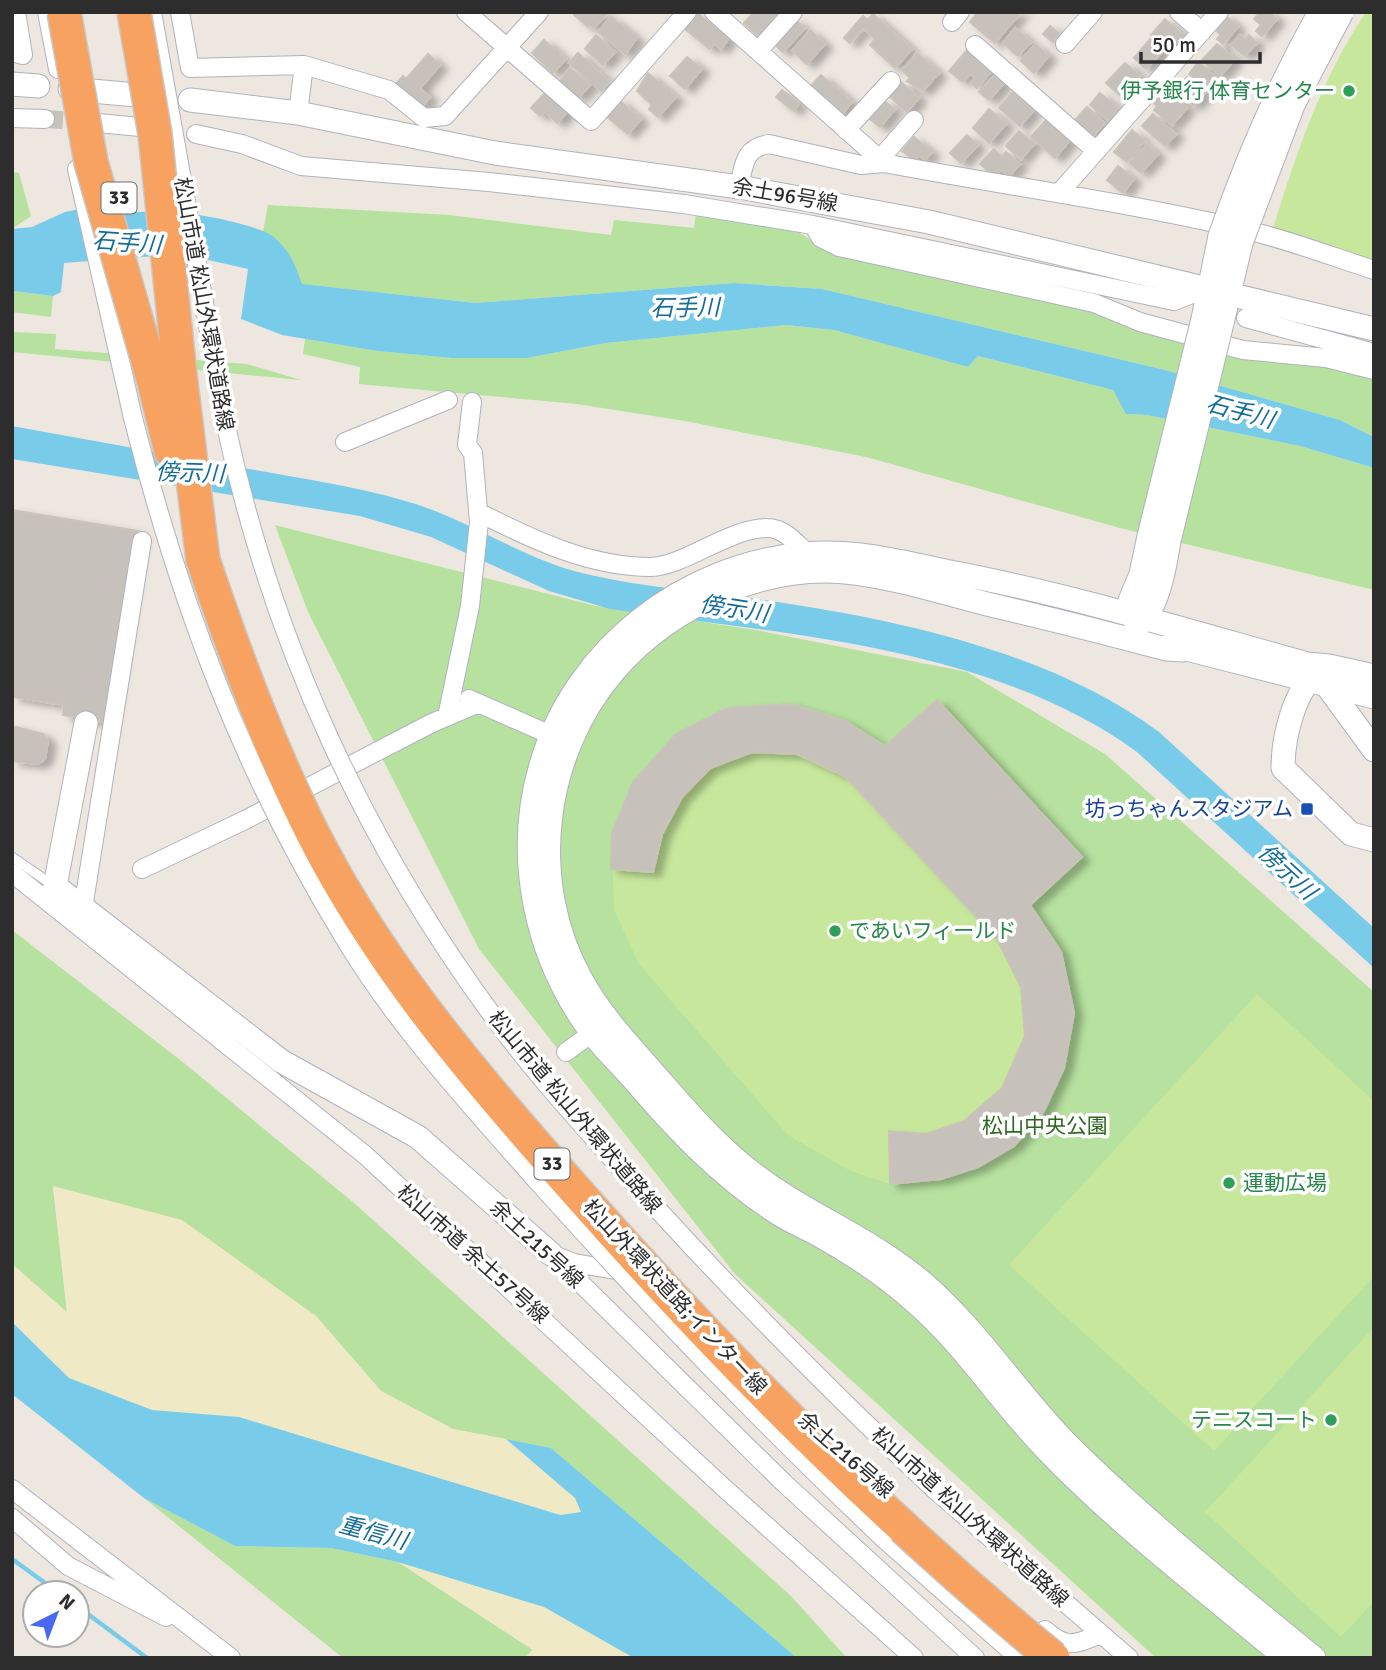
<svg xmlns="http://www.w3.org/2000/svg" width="1386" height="1670" viewBox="0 0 1386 1670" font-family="Signika,'Noto Sans JP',sans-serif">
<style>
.green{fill:#b6e19f}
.sand{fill:#f0e9c5}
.pitch{fill:#c7e89c}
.water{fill:#78ccea}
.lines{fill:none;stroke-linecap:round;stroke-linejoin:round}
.stream{stroke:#78ccea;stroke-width:4.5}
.building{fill:#c6c2bb;stroke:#c9c3b9;stroke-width:2;filter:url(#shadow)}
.minor-tunnel{stroke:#c7c2bc;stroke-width:18;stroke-dasharray:18 9;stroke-linecap:butt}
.service-casing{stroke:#b0b2bc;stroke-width:11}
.minor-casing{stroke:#b0b2bc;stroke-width:20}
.tertiary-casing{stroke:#b0b2bc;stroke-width:25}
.motorway-casing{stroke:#c8c8c8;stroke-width:36}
.service{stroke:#fff;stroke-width:9}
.minor{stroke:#fff;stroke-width:18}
.tertiary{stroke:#fff;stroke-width:23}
.motorway{stroke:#f7a261;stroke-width:33}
.minor-bridge-casing{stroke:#b0b2bc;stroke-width:20;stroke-linecap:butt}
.tertiary-bridge-casing{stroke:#b0b2bc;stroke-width:25;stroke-linecap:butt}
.motorway-bridge-casing{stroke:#c8c8c8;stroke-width:36;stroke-linecap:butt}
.minor-bridge{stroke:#fff;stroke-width:18}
.tertiary-bridge{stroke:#fff;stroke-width:23}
.motorway-bridge{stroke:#f7a261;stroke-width:33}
.leisure-dot{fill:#2e9e5b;stroke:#fff;stroke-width:2.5}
.transit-dot{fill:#1a4fb4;stroke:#fff;stroke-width:2.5}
.labels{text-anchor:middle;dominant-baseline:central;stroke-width:7;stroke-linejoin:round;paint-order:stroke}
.shield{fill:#fff;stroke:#6c6c6c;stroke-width:2}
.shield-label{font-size:19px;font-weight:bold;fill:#2d2d2d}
.leisure-label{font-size:21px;fill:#27864d;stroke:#fff;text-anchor:end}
.street-label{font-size:21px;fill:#2d2d2d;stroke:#fff}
.transit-label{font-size:21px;fill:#164399;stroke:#fff;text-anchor:end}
.park-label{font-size:21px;fill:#2e681e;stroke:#fff}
.water-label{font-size:23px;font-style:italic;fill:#146c99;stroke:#fff}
</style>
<defs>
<filter id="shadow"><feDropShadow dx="8" dy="4.5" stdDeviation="3.5" flood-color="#0004"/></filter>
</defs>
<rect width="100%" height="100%" fill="#ede7e0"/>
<!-- green -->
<path class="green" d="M12,172l7,1 12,43 -19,13z
M268,205l182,10 161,20 3,-15 80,8 2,-15 104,20 30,19 272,61 136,45 91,7 45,12v60l-34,-17 -175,-50 -343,-81 -88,-6 -258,20 -175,-19c-7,-21 -15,-43 -38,-52z
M12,291l41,5 -2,21 -39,-5z
M786,325l48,5 134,37 10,-11 135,34 14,24 20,1 153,31 74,22v122l-254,-62 -254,-71 -181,-36 -108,-17 -218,-20 1,-17 -57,-13 2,-15 72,12 75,7h75l79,-15z
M12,332l44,2 -1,15 192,15 54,16 -289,-28z
M275,525l321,81 160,24 211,42 138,82 269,238v666h-218l-421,-384 -256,-325 -171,-337z
M12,930l172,133 170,140 437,393 56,62h-50l-246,-210 -98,-19 -72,-38 -65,-75 -263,-129 14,126 -55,-49z
M144,1498l91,48 96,2 67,14 135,88 -8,8h-182z"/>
<!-- sand -->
<path class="sand" d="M53,1186l129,34 134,96 65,75 72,38 53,10 69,59 7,14 -22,3 -321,-98 -87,-7 -83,-32 -57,-56v-58l55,48z
M398,1562l146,45 90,51h-109l8,-9z"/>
<!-- pitch -->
<path class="pitch" d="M1366,12h8v251l-102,-31c23,-76 49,-153 94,-220z
M937,700l145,157 -52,48 31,47 13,61 -10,55 -20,43 -30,35 -36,21 -37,12 -51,5 -39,-13 -63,-36 -149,-171 -25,-54 -2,-77 21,-51 43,-48 51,-26 64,-4 54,17 40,25z
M1257,994l117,107v175l-160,175 -205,-186z
M1374,1327v274l-33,36 -136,-125z"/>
<!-- water -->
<path class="water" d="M94,206c26,9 53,5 81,6 20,1 86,13 100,26 15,13 21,28 27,46l174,19 258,-20 88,6 343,81 175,50 34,17v31l-74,-22 -153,-31 -21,-1 -13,-24 -135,-34 -10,11 -134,-37 -48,-5 -180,18 -79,15h-75l-75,-7 -95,-16 -41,-16 7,-50 -66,-15 -118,9 -3,29 -8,4 -41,-5v-62l20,-2 33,-15z
M12,426c81,15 162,29 243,44 49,9 99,16 147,30 64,17 119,59 184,74 59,14 118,17 178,26 132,19 287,52 395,132l215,196v40l-237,-216c-148,-107 -352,-117 -527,-143l-61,-18 -118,-54 -71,-21 -348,-57z
M12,1322l57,56 83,32 87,7 321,98 21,-3 -6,-14 -69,-59 45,9 246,210h-163l-90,-51 -146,-45 -67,-14 -96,-2 -91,-48 -132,-104z"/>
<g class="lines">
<!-- stream -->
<path class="stream" d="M12,1559l47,34
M77,1606l70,52"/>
</g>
<!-- building -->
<path class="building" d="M577,12h28l2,2 -13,14 -4,-3 -2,2 -14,-12z
M754,12h24l-21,23 -13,-12z
M978,12l24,1 19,-1 -26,31 -25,-21z
M1260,12h9l8,7 -15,17 -6,-5 5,-6 -7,-6z
M697,13l32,25 -8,11 -7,-5 -4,5 -25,-20z
M873,14l39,35 -17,19 -25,-23 5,-6 -12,-11 -13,15 -6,-5 19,-22 5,4z
M1225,15l13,12 -15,17 -6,-5 4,-4 -8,-7z
M611,17l26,21 -12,16 -27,-22z
M794,19l11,9 -22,24 -10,-9z
M1165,19l20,18 -13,16 -21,-18z
M1050,26l10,8 -7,8 -10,-8z
M1015,28l16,14 -13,14 -15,-13z
M810,30l15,14 -18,20 -15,-13z
M596,35l19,17 -12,13 -18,-16z
M1240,35l5,5 4,-5 8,8 -12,13 -14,-11z
M1150,39l13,12 -17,18 -12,-11z
M544,40l22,19 -13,14 -21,-20z
M1035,44l14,12 -15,17 -13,-12z
M1217,44l18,15 -15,17 -18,-16z
M968,49l25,21 -16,18 -6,-5 4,-5 -5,-4 -7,8 -14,-11z
M578,53l32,29 -9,9 -32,-28z
M917,53l22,20 -16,18 -16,-10 3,-3 -8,-8z
M428,54l12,11 -20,23 10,9 -9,11 -26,-23 8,-9 3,3z
M687,57l15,12 -17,20 -15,-13z
M1198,62l20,17 -10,12 -19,-17z
M1125,63l15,13 -19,20 -15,-13z
M570,68l20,17 -12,13 -19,-16z
M648,73l28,24 -18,20 -9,-8 3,-4 -15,-14z
M996,73l9,9 -16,18 -10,-8z
M821,75l31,27 -11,13 -31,-28z
M1187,77l18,16 -11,13 -19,-16z
M901,82l18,16 -12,14 -18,-16z
M1162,85l25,23 -15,17 -18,-15 3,-4 -8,-8z
M782,90l17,13 -5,8 -18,-14z
M547,91l21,20 -11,12 -12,-12 -5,5 -9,-8z
M1013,92l21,18 -14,16 -21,-18z
M1100,93l19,16 -10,12 -19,-16z
M619,100l22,19 -13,15 -22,-18z
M884,101l11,8 -15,18 -10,-8z
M1087,107l18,16 -13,14 -18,-16z
M989,109l17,15 -17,19 -16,-15z
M1153,114l23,20 -11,12 -23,-20z
M1047,119l23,21 -15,18 -24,-21z
M1132,130l13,11 -18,21 -13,-10z
M1019,131l15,13 -13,15 -15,-13z
M967,135l11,10 -17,18 -11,-10z
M914,137l18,15 -7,8 -6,-5 -5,5 -12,-9z
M1147,144l11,10 -17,19 -11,-10z
M994,149l8,8 4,-5 14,12 -11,12 -8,-6 -6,7 -15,-13z
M1118,166l16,13 -11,14 -16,-13z
M12,510l127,21 -31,192 -45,-8 1,-10 -52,-8z
M937,700l145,157 -52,48 31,47 13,61 -10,55 -20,43 -30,35 -36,21 -37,12 -51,5 -1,-53 37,3 38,-13 38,-33 23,-52 -4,-49 -24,-48 -152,-163 -48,-22 -45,-2 -42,16 -28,29 -20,37 -9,38 -42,-3 1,-36 21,-51 43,-48 51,-26 64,-4 54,17 40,25z
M12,726l31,8 5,7 -3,18 -7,5 -26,-3z"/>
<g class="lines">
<!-- minor-tunnel -->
<path class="minor-tunnel" d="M45,119l32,2"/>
<defs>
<path id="service" d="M12,857l42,29"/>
<path id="minor" d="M47,12l11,57
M152,12l74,414
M180,12l10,56 114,-3
M466,12l125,109 96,-109
M714,12l170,151
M1179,12l23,20
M952,22l8,-10
M1065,44l28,-32
M975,45l121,106
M758,51l35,-39
M12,52l11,3 -7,-43
M298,113l6,-48 85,25 35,28 21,-2 94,-104
M12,118l33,1
M77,121l84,8
M846,130l45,-49
M196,134l46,10 59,22 188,16 195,22 129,21 361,76 36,-14
M879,160l35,-40
M77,169l56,249
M739,187c5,-23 5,-39 30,-43l92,21 23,-2c126,24 253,40 378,71 37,10 75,24 112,36
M1060,192l159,-180
M813,225l8,13 18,9 255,56 46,19 103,28 83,8 48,12
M1246,318l128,35
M345,442l103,-42
M478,512c53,27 111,55 173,55 37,-1 91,-49 127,-37 11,4 20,15 29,23
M469,699l93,41
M447,717l23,-111 9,-84 -6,-69 -6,-8 5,-43
M142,869l103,-49 187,-97 47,-20
M12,873l353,282 358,332 191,171
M79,917l4,-9 59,-367
M566,1052l36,-26
M551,1254l23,9 53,9
M554,1257l230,226 191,175
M12,1489l219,169
M934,1489l195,169
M12,1518l56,48 98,51
M883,1538l136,120
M1045,1630c22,20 30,14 56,4"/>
<path id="tertiary" d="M12,84l26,2
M70,89l88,8
M190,100l108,13 197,40 244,34 190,35 445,107
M1203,319l17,-83
M1222,323l19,-80
M1138,626l-9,-23 12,-29 8,-38
M1136,627c22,-16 29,-61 33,-86
M1171,645l203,52
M1183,650l-17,-1c-59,-16 -119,-31 -179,-45 -43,-11 -87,-25 -132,-31 -88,-12 -184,32 -241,98 -72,84 -87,211 -33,308 20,37 49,67 77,99 27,31 55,64 88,90 58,47 128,70 185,122 50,46 87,103 134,152 77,77 165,147 249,216
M1320,671c-26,16 -37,68 -37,97l68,66 23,6
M1322,679l52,71
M86,723l-31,163 226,175 137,76 133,117
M1286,1658c-81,-68 -166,-132 -239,-208 -47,-48 -82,-105 -133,-149 -29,-26 -61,-47 -95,-66 -15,-8 -32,-15 -46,-25 -54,-36 -96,-80 -138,-129 -14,-16 -30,-31 -42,-47 -58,-76 -79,-178 -52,-269 34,-117 143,-200 263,-211 49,-5 99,8 146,18 121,23 239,59 357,92l22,2 45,10"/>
<path id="motorway" d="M180,375l23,185
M154,382l17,69"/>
</defs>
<!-- service casing -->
<use href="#service" class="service-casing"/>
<!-- minor casing -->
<use href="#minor" class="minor-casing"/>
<!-- tertiary casing -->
<use href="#tertiary" class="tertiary-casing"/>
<!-- motorway casing -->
<use href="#motorway" class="motorway-casing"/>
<!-- service -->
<use href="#service" class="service"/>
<!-- minor -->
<use href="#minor" class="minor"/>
<!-- tertiary -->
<use href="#tertiary" class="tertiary"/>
<!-- motorway -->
<use href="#motorway" class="motorway"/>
<defs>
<path id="minor-bridge" d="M133,418c48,189 110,354 212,521 53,88 125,166 193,243 110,123 225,242 345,356
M226,426c47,219 141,422 275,601 35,47 75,91 114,135 101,114 208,222 319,327"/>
<path id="tertiary-bridge" d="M1220,236c27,-78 59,-151 100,-224
M1241,243l52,-138 49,-93
M1149,536l54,-217
M1169,541l53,-218"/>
<path id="motorway-bridge" d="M64,12l27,150 63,220
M134,12l21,122 25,241
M203,560c32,94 66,187 111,276 68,133 165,246 264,357 146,166 304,324 475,465"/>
</defs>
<!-- minor-bridge casing -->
<use href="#minor-bridge" class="minor-bridge-casing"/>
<!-- tertiary-bridge casing -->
<use href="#tertiary-bridge" class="tertiary-bridge-casing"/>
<!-- motorway-bridge casing -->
<use href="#motorway-bridge" class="motorway-bridge-casing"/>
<!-- minor-bridge -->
<use href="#minor-bridge" class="minor-bridge"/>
<!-- tertiary-bridge -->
<use href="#tertiary-bridge" class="tertiary-bridge"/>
<!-- motorway-bridge -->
<use href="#motorway-bridge" class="motorway-bridge"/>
</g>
<!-- markers -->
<g class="leisure-dot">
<circle cx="1349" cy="91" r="7"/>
<circle cx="835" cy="931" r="7"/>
<circle cx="1229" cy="1183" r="7"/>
<circle cx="1331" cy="1420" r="7"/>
</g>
<rect class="transit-dot" x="1300" y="802" width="14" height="14" rx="3.5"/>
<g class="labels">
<!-- shield labels -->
<g class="shield">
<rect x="101.5" y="182.5" width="35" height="31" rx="5"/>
<rect x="534.5" y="1148.5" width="35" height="31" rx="5"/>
</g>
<g class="shield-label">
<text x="119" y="198">33</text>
<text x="552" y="1164">33</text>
</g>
<!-- leisure labels -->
<g class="leisure-label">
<text x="1335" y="91">伊予銀行 体育センター</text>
<text x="849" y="931" text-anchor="start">であいフィールド</text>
<text x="1243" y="1183" text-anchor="start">運動広場</text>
<text x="1317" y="1420">テニスコート</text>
</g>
<!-- street labels -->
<g class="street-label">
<text transform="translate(785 195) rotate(10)">余土96号線</text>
<text transform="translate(204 304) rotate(80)">松山市道 松山外環状道路線</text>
<text transform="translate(575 1112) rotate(50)">松山市道 松山外環状道路線</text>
<text transform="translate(537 1244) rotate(43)">余土215号線</text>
<text transform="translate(473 1254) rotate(42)">松山市道 余土57号線</text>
<text transform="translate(675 1297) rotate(47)">松山外環状道路;インター線</text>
<text transform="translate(846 1455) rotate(41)">余土216号線</text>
<text transform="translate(970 1517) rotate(42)">松山市道 松山外環状道路線</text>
</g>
<!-- transit labels -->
<g class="transit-label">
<text x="1293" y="809">坊っちゃんスタジアム</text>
</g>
<!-- park labels -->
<g class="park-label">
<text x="1045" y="1126">松山中央公園</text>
</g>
<!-- water labels -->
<g class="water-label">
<text transform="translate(127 243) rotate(4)">石手川</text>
<text transform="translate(685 308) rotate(-1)">石手川</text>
<text transform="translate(1240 412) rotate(15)">石手川</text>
<text transform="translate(190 473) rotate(2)">傍示川</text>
<text transform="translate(734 609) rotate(9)">傍示川</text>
<text transform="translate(1287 872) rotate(43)">傍示川</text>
<text transform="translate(373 1533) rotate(15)">重信川</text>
</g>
</g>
<!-- border -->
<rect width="1386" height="1670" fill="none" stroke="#2d2d2d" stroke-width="28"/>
<!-- north arrow -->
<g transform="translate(56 1614) rotate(42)"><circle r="33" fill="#ffffff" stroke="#ababab" stroke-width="2"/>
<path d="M0-5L12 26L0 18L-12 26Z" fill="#4868f2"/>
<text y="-10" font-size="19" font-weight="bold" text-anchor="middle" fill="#2d2d2d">N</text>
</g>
<!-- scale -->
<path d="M1141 52v10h119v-10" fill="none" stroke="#2d2d2d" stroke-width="3.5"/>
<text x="1152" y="52" font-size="21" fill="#2d2d2d" stroke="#ffffff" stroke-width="5" paint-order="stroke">50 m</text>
</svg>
